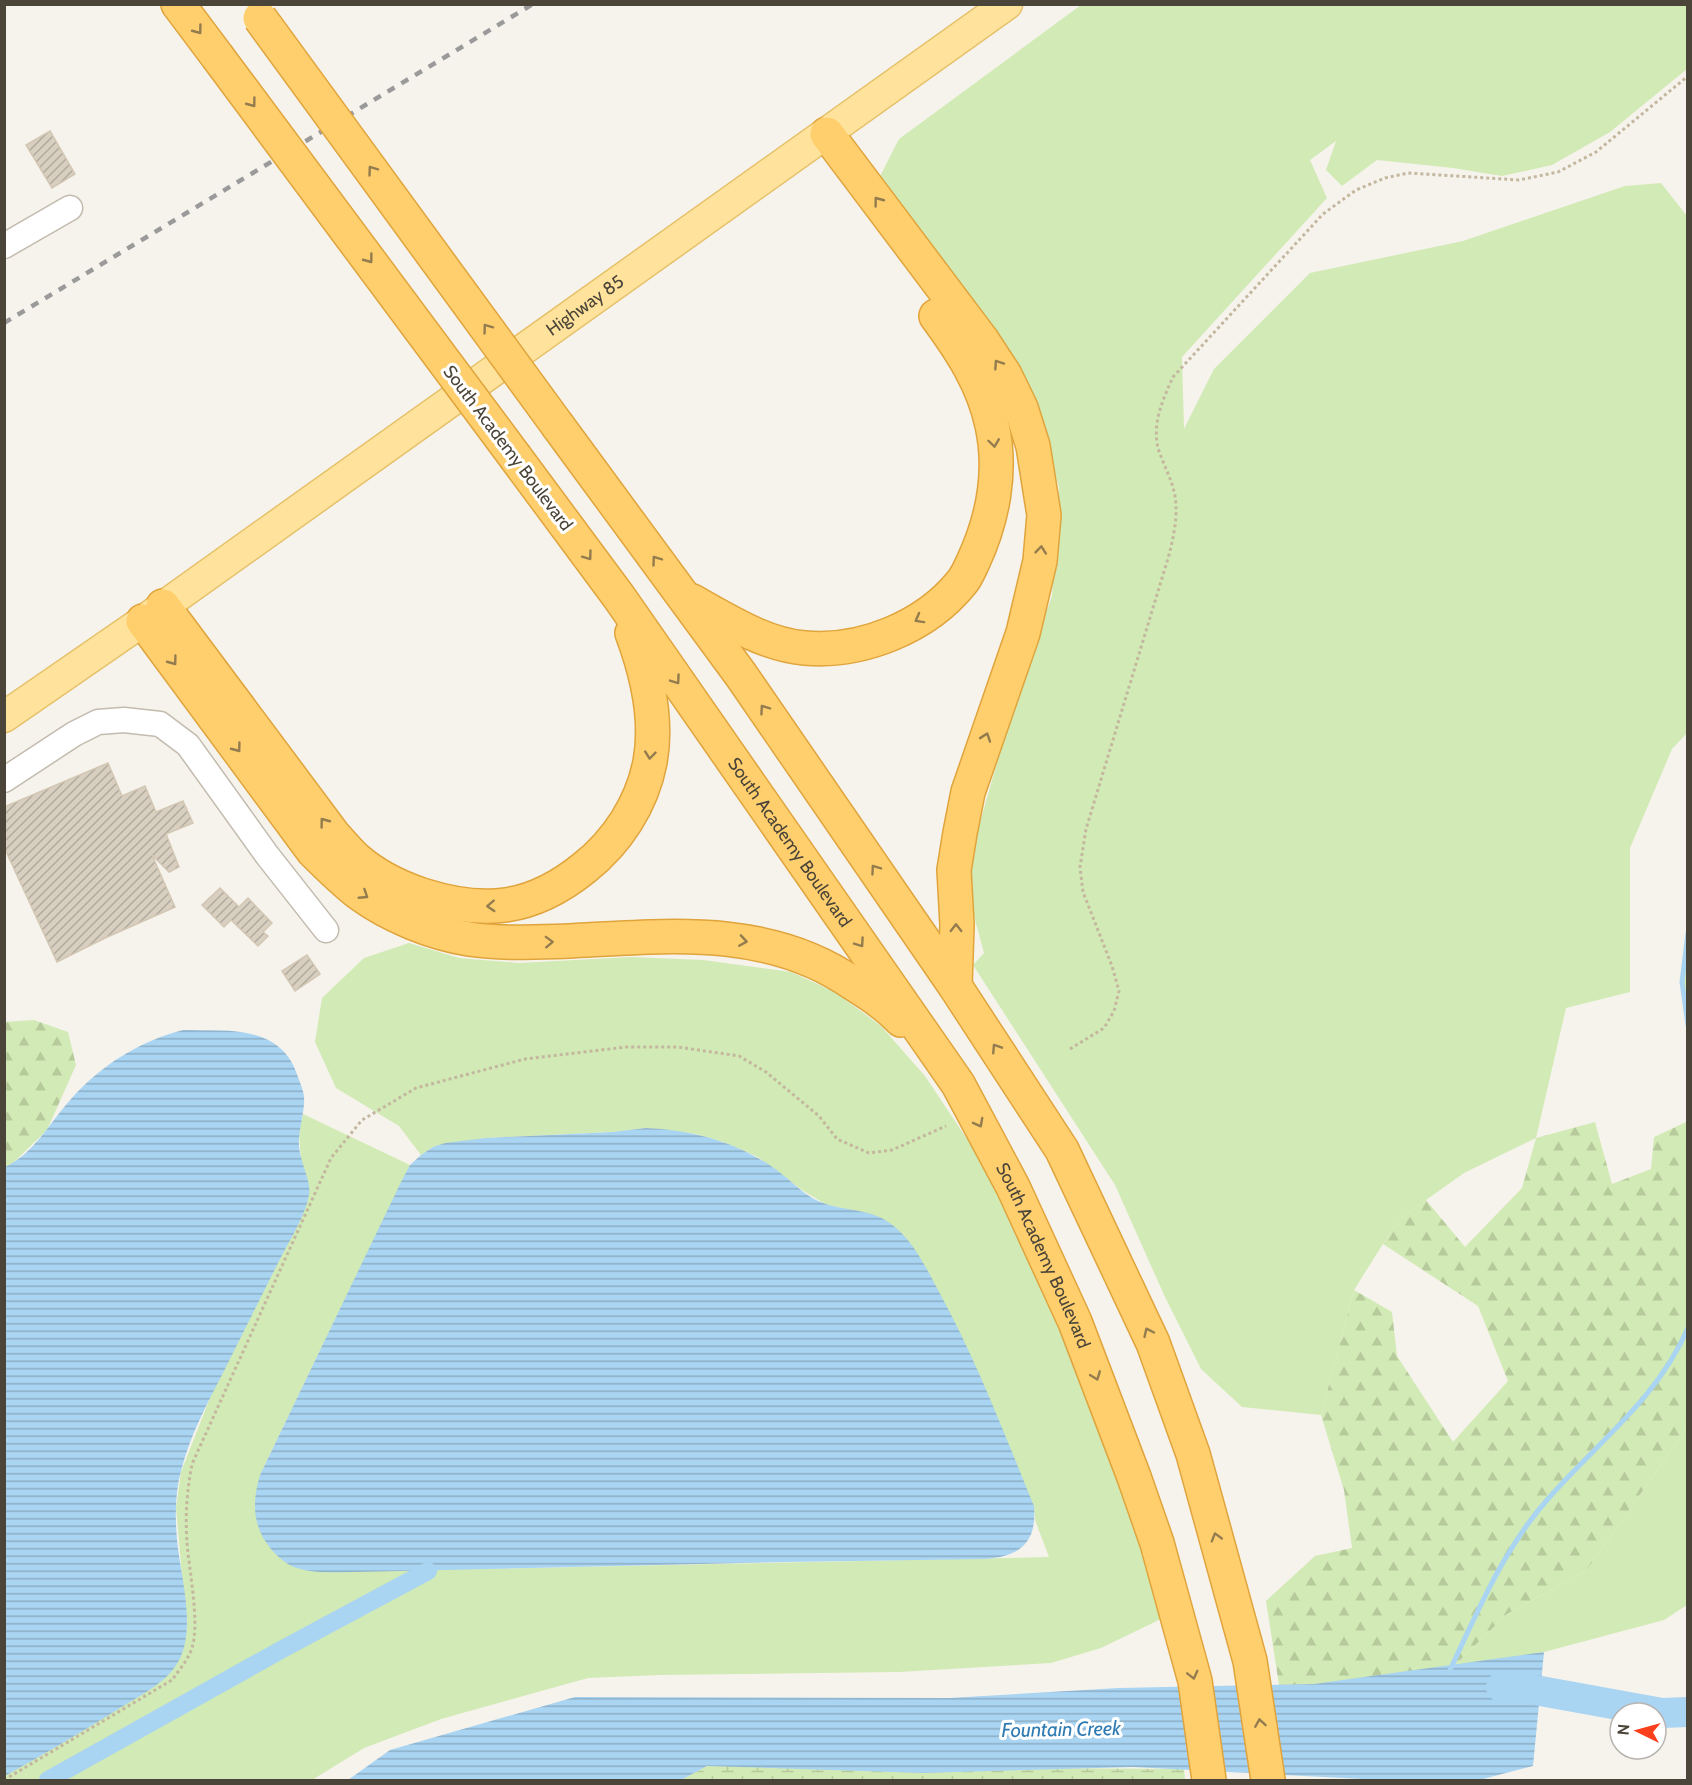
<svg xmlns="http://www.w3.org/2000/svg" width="1692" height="1785" viewBox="0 0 1692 1785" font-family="Cabin,sans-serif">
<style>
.grass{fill:#d2eab5}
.forest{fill:url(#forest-firs)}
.wetland{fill:url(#wetland-marsh)}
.water{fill:url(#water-rules)}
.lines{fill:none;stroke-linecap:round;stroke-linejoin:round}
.stream{stroke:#a9d4f2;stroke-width:5}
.canal{stroke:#a9d4f2;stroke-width:18}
.river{stroke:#a9d4f2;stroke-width:30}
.building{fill:url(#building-hatch);stroke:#d3c7b4;stroke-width:1.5}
.minor-casing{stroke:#c2bbae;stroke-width:27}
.major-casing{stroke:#e6c16a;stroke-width:33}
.highway-casing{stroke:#e0a43c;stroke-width:36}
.path{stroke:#c4b79f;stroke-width:3;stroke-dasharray:3 3;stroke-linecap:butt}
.minor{stroke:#fff;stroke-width:24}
.major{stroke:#ffe39c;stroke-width:30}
.highway{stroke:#ffcf6e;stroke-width:33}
.rail{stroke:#9a9a9a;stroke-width:4.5;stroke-dasharray:8 8;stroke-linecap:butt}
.highway-bridge-casing{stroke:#e0a43c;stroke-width:36;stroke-linecap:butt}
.highway-bridge{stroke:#ffcf6e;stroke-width:33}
.oneway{stroke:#937c4e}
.labels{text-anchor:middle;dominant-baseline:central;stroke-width:6;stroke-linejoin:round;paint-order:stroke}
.street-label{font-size:18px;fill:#4b4439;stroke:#fff}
.water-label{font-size:20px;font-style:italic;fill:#2e7ab2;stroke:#fff}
</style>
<defs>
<pattern id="forest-firs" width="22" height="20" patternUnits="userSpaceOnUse" patternTransform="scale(1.5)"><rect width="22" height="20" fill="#d2eab5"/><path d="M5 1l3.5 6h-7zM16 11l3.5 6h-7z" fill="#b6ca9c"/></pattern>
<pattern id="wetland-marsh" width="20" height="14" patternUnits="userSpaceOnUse" patternTransform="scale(1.5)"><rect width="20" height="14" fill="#d2eab5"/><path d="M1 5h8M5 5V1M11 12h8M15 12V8" fill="none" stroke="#b6ca9c"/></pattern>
<pattern id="water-rules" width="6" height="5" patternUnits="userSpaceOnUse" patternTransform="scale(1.5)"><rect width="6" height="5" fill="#a9d4f2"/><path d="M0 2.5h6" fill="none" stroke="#8caec5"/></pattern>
<pattern id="building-hatch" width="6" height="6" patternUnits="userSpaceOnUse" patternTransform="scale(1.5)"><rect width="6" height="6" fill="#d8cfc1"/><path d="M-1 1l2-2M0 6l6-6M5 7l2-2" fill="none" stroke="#b1aa9e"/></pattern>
</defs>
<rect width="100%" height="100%" fill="#f6f3ec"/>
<!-- grass -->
<path class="grass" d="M1081,5h606v64l-77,63 -58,33 -50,11 -49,-8 -76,-8 -35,26 -16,-16 10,-29 -26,19 17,38 -145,159 2,72 30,-60 96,-96 153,-32 162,-55 36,-3 26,33v517l-15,16 -42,99v144l-64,16 -30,130 -72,35 -66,47 -44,70 -33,125 -79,-8 -41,-38 -36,-72 -50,-112 -142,-220 11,-12 -20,-74 38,-134 24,-77 26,-72 7,-109 -34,-109 -56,-80 -92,-116 22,-43z
M1687,934v82l-5,-34z
M409,943l50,15 60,5 112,-6 72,3 88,12 44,20 46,34 44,50 68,102 78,155 59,155 33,130 -62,30 -50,15 -152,9 -239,3 -72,3 -147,41 -77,29 -52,32h-307l-1,-6 183,-143 -11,-123 5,-36 120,-308 -2,-32 4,-18 107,51 -150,310 220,94 569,-12 -14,-37 -1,-14 -156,-289 -53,-13 -23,-14 -46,-34 -33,-14 -27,-8 -50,-6 -34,4 -126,6 -53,9 -12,8 -22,-29 -63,-38 -21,-46 7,-44 42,-40z
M1687,1428v177l-23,15 -120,32 -95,19 58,-57 79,-43z"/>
<!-- forest -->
<path class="forest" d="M34,1020l34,12 8,33 -29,65 -35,34 -7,3v-145z
M1595,1122l17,62 39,-15 3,-32 32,-15 1,1v305l-101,143 -79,43 -58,57 -135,13 -35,1 -13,-84 49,-45 37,-8 -8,-58 -23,-75 33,-125 38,22 5,44 56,86 55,-61 -30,-75 -95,-62 15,-24 28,-20 39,47 57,-59 14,-50z"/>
<!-- wetland -->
<path class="wetland" d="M707,1766l477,3 1,11h-504z"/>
<!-- water -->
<path class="water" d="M183,1030c45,1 99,-6 115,47 2,6 5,12 6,19 1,14 -4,28 -5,43 -2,20 13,40 10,56 -4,22 -20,46 -30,66 -18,36 -36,72 -54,108 -17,33 -35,66 -44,102 -6,22 -6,46 -4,68 3,37 22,95 -2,128 -14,19 -38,30 -58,43 -37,23 -74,45 -112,66v-609c29,-13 45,-45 66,-68 30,-34 69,-58 112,-69z
M646,1128c47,2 90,14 128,40 14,10 26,23 40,31 24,13 56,8 77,25 21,15 35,43 47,66 38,69 66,143 96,216 3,36 -13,50 -48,53l-200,3 -429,10c-19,0 -41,2 -60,-4 -10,-3 -19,-11 -26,-19 -19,-23 -19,-47 -11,-74l141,-293 9,-17 11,-10 12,-8 12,-4 41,-5 126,-6z
M1544,1652l-11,114 -54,14h-97l-249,-13 -210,6 -216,-7 -26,14h-333l42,-30 185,-53 374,1 170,-10 195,-4z"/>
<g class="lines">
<!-- stream -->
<path class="stream" d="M1688,933l-6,49 6,43
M1450,1670c28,-59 53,-120 97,-170 50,-58 109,-99 141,-172"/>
<!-- canal -->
<path class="canal" d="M48,1780l231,-129 149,-80"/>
<!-- river -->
<path class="river" d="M1501,1687l12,-1 149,27 26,-1"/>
</g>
<!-- building -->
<path class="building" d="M50,131l25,43 -23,14 -26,-43z
M108,763l14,33 23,-10 11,26 27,-11 10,22 -27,11 13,33 -10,5 -17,-17 23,52 -70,31 -48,24 -53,-115v-40z
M220,888l19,19 9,-9 24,25 -9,9 5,4 -10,10 -27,-26 -7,7 -22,-22z
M307,955l13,19 -25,17 -13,-20z"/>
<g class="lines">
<defs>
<path id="minor" d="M4,246l66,-38
M4,780l70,-46 24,-12 26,-2 36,4 28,21 79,110 59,75"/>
<g id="major">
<path id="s1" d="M4,717l139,-96 864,-617"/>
</g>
<g id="highway">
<path d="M178,4l39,52"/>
<path d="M827,134l155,206 23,35 16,33 12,38 11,69 -4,46 -17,72 -55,159 -8,41 -6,37 3,55 -2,61"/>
<path d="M558,426l183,249 214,311 107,164 91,193 40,111 57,207 18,119"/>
<path id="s2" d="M516,458l103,139 339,487 55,103 62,135 59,155 23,66 38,138 14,99"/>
<path d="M692,601c34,19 73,44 113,47 57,5 121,-21 157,-66 5,-6 8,-14 11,-20 20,-43 29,-91 19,-137 -9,-42 -31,-75 -56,-109"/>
<path d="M163,606l170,228c7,8 14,16 22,24 19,17 43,29 67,37 63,20 110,15 162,-27 33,-26 58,-64 66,-106 8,-43 -3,-89 -18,-129"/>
<path d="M143,621l170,230c15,15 30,30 47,43 30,22 72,39 109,45 33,5 66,3 100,2 98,-5 199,-17 285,43 17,11 33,21 47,36"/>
</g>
</defs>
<!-- minor casing -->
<use href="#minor" class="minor-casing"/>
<!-- major casing -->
<use href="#major" class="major-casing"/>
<!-- highway casing -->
<use href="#highway" class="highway-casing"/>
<!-- path -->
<path class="path" d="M1070,1049l34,-21 10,-17 5,-20 -7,-25 -29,-74 -3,-25 6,-38 83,-274c5,-20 9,-39 6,-59 -3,-17 -12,-32 -17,-48 -6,-25 5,-49 15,-71l150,-163 33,-24 29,-12 23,-5 111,7 39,-8 38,-20 92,-76
M4,1780l168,-100c7,-10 16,-20 20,-32 8,-26 -3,-77 -5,-106 -2,-26 0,-52 5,-78l139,-306 31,-38 54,-32 109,-29 101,-12h52l61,9 27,16 53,44 18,23 32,14 23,-3 54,-24"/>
<!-- minor -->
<use href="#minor" class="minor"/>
<!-- major -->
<use href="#major" class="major"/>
<!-- highway -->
<use href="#highway" class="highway"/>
<!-- rail -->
<path class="rail" d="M4,323l529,-319"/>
<defs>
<path id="highway-bridge" d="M260,18l298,408
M217,56l299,402"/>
</defs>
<!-- highway-bridge casing -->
<use href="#highway-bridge" class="highway-bridge-casing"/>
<!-- highway-bridge -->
<use href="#highway-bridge" class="highway-bridge"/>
</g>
<!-- one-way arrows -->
<defs><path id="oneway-chevron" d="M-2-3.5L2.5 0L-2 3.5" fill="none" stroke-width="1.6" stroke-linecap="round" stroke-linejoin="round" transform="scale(1.5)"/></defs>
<g class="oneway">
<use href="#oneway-chevron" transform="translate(198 30) rotate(53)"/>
<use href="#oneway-chevron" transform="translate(252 103) rotate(53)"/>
<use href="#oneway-chevron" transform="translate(372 170) rotate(-126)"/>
<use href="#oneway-chevron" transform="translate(878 201) rotate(-127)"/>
<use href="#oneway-chevron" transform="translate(369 259) rotate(53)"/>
<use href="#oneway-chevron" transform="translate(487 328) rotate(-126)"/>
<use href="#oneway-chevron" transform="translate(998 364) rotate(-124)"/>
<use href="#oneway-chevron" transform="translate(994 443) rotate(82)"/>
<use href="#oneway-chevron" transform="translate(1041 550) rotate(-84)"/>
<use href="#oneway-chevron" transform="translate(588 556) rotate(54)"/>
<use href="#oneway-chevron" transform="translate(656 560) rotate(-126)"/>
<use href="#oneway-chevron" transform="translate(919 619) rotate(151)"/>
<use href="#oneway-chevron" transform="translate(173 661) rotate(53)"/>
<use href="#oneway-chevron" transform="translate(676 680) rotate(55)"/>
<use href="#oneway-chevron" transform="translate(764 709) rotate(-125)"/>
<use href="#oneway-chevron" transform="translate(986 737) rotate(-71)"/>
<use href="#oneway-chevron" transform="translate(237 748) rotate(53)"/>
<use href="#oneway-chevron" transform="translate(650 755) rotate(96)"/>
<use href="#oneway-chevron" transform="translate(324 822) rotate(-127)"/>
<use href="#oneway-chevron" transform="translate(875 869) rotate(-125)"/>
<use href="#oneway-chevron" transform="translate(364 895) rotate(33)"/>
<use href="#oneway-chevron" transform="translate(491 906) rotate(177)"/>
<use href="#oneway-chevron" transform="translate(956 928) rotate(-90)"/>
<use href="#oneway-chevron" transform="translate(743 941) rotate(9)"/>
<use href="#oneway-chevron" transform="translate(549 942) rotate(-2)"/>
<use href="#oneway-chevron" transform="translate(860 943) rotate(55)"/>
<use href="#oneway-chevron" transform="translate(996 1048) rotate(-123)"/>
<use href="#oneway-chevron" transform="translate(979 1123) rotate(62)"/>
<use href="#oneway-chevron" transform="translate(1148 1332) rotate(-115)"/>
<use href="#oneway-chevron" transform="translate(1096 1376) rotate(69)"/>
<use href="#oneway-chevron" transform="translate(1216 1537) rotate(-106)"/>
<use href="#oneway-chevron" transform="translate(1193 1675) rotate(76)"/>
<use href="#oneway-chevron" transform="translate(1260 1723) rotate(-99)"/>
</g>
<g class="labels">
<!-- street labels -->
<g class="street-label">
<text stroke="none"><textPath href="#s1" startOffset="712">Highway 85</textPath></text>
<text transform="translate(508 448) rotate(53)">South Academy Boulevard</text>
<text stroke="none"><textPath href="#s2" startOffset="472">South Academy Boulevard</textPath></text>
<text stroke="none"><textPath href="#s2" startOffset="958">South Academy Boulevard</textPath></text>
</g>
<!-- water labels -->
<g class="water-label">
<text transform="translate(1061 1729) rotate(-1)">Fountain Creek</text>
</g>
</g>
<!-- border -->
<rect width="1692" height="1785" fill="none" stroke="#4b4439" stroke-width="12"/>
<!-- north arrow -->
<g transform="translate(1638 1731) rotate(275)"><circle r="28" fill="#ffffff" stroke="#b7b4b0" stroke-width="1.5"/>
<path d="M0-4.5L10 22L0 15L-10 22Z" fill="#fc3f1d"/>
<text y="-9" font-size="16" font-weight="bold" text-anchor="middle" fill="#4b4439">N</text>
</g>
</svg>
